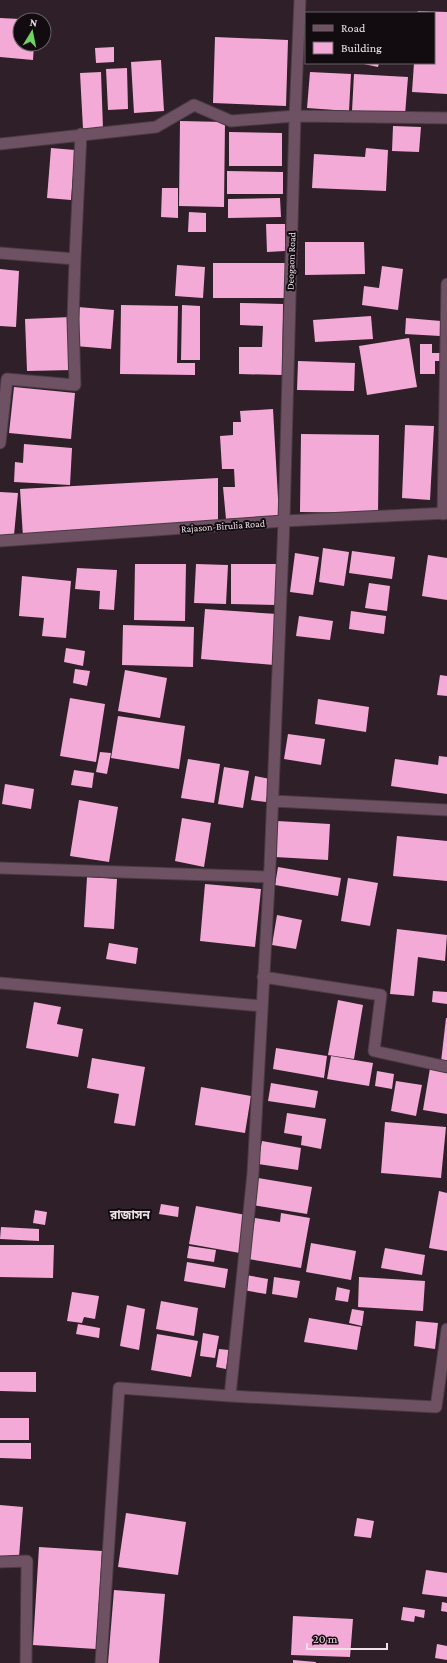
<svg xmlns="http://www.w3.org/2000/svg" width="447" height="1663" viewBox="0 0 447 1663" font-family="'Crimson Pro','Noto Sans Bengali',serif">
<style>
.building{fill:#f4aad6}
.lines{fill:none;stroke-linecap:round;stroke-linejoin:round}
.minor-casing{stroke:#493a43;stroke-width:13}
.tertiary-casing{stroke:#493a43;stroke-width:13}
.minor{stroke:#6e5162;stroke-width:11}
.tertiary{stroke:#6e5162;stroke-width:11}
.labels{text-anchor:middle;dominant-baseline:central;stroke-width:4;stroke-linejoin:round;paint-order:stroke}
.street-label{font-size:10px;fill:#ece2e7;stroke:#120b0f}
.quarter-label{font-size:12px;font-weight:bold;fill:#ece2e7;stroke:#120b0f}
</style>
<rect width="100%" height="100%" fill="#2e1f28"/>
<!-- building -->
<path class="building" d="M418,11l29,1v82l-35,-2 2,-29h20v-50h-17z
M0,18l20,1v25h14l-1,16 -33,-3z
M215,37l73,3 -2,66 -73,-3z
M114,47v15l-18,1 -1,-15z
M161,60l3,51 -30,2 -3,-51z
M359,63h20l-1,4z
M127,68l1,41 -20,1 -2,-41z
M101,72l2,57h-20l-3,-56z
M310,72l41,2 -2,37 -42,-3z
M354,74l54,3 -3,38 -53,-4z
M180,121l45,1 -1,85 -45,-1z
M393,126l28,1 -2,25 -27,-1z
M229,132l53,1v33h-53z
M51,148l24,2 -4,50 -24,-2z
M366,148l22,2 -2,41 -74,-3 2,-34 51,3z
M227,171l56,1v22h-56z
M162,188h16v30l-17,-1z
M280,198l1,19 -53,1v-19z
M189,212l17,1v19h-18z
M266,224h19v27l-18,1z
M305,242h59l1,32 -60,1z
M213,263h72v35h-72z
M177,265l28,2 -2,31 -28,-2z
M382,266l21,3 -5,41 -36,-5 2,-19 15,2z
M0,269l19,2 -3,56 -16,-1z
M240,303l43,1 -1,71 -43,-1v-27h23l1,-21 -23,-1z
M121,305l57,1 -1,57h18v12l-75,-1z
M182,305l18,1v54h-19z
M78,307l36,3 -3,39 -36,-3z
M371,316l2,23 -58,3 -2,-22z
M71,317l2,53 -46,1 -2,-52z
M406,318l35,3 -1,15 -35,-2z
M409,338l8,49 -50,8 -8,-49z
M420,344h12v9h12v8h-9v13h-15z
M298,361l57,2 -1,28 -57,-1z
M14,387l61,6 -4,46 -62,-6z
M273,409l6,107 -53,3 -3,-32h12l-1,-18h-12l-2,-33 13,-1v-13h8l-1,-11z
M405,425l29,1 -4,74 -28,-2z
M301,434l78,1 -1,78 -78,-1z
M24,444l48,4 -2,37 -56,-3 1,-20 8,1z
M218,478v42l-195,17 -3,-48z
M0,492l18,1 -4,42 -14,1z
M323,548l26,4 -5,34 -25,-4z
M352,551l43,6 -3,22 -43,-6z
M295,553l24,4 -6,38 -23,-3z
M428,555l19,3v42l-25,-4z
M135,564h51l-1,57 -51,-1z
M196,564l32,1 -2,39 -32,-1z
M231,564h47l-1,41 -46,-1z
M77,568l40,2 -3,40 -15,-1 1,-18 -25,-2z
M22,576l49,5 -5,57 -24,-2 2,-18 -25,-2z
M369,583l21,3 -3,25 -22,-3z
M205,609l72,5 -3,51 -73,-6z
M351,611l35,5 -2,18 -35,-5z
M299,616l34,5 -3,19 -34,-4z
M123,625l71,2 -1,40 -71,-2z
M66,648l19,3 -2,15 -19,-4z
M75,669l15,2 -3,15 -14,-3z
M125,670l42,8 -7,40 -42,-7z
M440,675l7,1v20l-10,-1z
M70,698l35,6 -9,58 -36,-6z
M318,699l51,8 -3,25 -51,-8z
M118,716l67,10 -6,43 -68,-11z
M288,734l37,5 -4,26 -37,-6z
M100,752l11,1 -4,21 -11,-2z
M439,756l8,1v37l-56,-8 4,-27 43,6z
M188,759l32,5 -6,39 -33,-5z
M224,767l25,4 -6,37 -25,-4z
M74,770l20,3 -2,15 -21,-3z
M255,776l15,3 -4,23 -15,-2z
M5,784l29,5 -3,20 -29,-5z
M79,800l39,7 -9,55 -39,-6z
M182,818l29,5 -7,44 -29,-6z
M277,821l53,3 -2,36 -53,-3z
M397,836l50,5v40l-54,-5z
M278,867l63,11 -3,18 -63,-11z
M87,877l30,2 -3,50 -30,-2z
M348,878l30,5 -8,43 -29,-5z
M205,884l56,5 -6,58 -55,-6z
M277,915l25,5 -6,29 -24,-4z
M397,929l50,6 -2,26 -27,-4 -4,39 -24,-2z
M109,943l29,5 -2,16 -30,-5z
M433,991l14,1v12l-15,-2z
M338,1000l25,5 -9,54 -26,-4z
M34,1002l27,5 -4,17 26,5 -5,28 -52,-9z
M446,1018h1v45l-6,-1z
M276,1048l51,8 -3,22 -51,-9z
M331,1056l42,7 -4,23 -42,-7z
M92,1058l53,9 -10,59 -21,-3 5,-29 -32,-6z
M430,1068l17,3v43l-24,-4z
M377,1071l17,3 -2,15 -17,-3z
M396,1081l26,4 -6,31 -25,-5z
M271,1083l47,8 -3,17 -47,-7z
M201,1087l50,9 -6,37 -50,-8z
M287,1113l39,6 -5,30 -20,-4 1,-9 -18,-3z
M385,1122l61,5 -5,51 -60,-5z
M262,1141l39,7 -3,22 -40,-6z
M258,1178l54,9 -5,27 -54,-9z
M439,1191l8,2v58l-18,-3z
M161,1204l18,3 -1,10 -19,-3z
M196,1206l50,9 -6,38 -51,-9z
M35,1210l12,2 -2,13 -12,-2z
M281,1213l29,5 -9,50 -53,-9 7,-41 25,4z
M1,1227l38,2v12l-39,-2z
M311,1243l45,8 -5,29 -45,-8z
M0,1245h54l-1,33 -53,-1z
M189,1246l27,4 -2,12 -27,-4z
M385,1248l40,7 -3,20 -41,-7z
M187,1262l41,7 -3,19 -41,-7z
M246,1275l22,4 -2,15 -23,-4z
M274,1277l26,4 -3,17 -25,-4z
M359,1277l66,4 -2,30 -65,-4z
M337,1287l13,3 -2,12 -13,-2z
M72,1292l27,4 -4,23 -11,-2 -2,6 -15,-2z
M161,1301l37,7 -4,28 -38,-7z
M127,1305l18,4 -6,41 -19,-4z
M352,1309l12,2 -2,15 -13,-3z
M309,1318l52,9 -4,23 -53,-8z
M416,1321l22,2 -3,26 -21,-3z
M78,1324l22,4 -1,10 -23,-4z
M203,1333l16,3 -4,22 -15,-2z
M157,1334l41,7 -7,36 -40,-7z
M219,1349l10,1 -3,19 -10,-2z
M0,1372h36v20l-36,-1z
M0,1418h29v22h-29z
M0,1443h31v16l-31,-1z
M0,1505l23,2 -4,50 -19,-1z
M126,1513l60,9 -8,53 -60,-8z
M357,1518l17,3 -3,17 -17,-2z
M39,1547l63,4 -6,98 -63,-4z
M426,1570l21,3v24l-25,-3z
M114,1590l51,4 -6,69h-51z
M442,1602l5,1v9l-6,-1z
M403,1607l22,3 -1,8 -9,-2 -1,6 -13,-2z
M293,1616l60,3 -3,38 -59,-2z
M437,1644l10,2v14l-12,-2z
M293,1660l23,2v1h-23z"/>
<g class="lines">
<defs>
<path id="minor" d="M0,144l156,-17 38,-22 37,16 64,-5 152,2
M0,253l75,6 -2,60 2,66 -68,-6 -7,64
M75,259l6,-125
M443,514l4,-230
M273,801l174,9
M0,868l269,9
M263,977l118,18 -7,56 73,16
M0,983l262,23
M230,1396l206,11 11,-78
M0,1562l27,-1 -1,102
M101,1663l18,-275 111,8 23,-223 17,-307 14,-345 11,-405 5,-116"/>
<path id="tertiary" d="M0,541l284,-20 163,-8"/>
</defs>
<!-- minor casing -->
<use href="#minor" class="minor-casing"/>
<!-- tertiary casing -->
<use href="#tertiary" class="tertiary-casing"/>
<!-- minor -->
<use href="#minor" class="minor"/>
<!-- tertiary -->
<use href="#tertiary" class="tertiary"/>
</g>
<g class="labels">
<!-- street labels -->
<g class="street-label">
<text transform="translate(291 261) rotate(-88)">Deogaon Road</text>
<text transform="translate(223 526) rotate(-4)">Rajason-Birulia Road</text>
</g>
<!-- quarter labels -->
<g class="quarter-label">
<text x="130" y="1215">রাজাসন</text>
</g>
</g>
<!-- legend -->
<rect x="305" y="12" width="130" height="52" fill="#120b0f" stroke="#696165"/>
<rect x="313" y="25" width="20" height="6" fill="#6e5162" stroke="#696165"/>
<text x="341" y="32" font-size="12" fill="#ece2e7">Road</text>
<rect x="313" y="42" width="20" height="12" fill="#f4aad6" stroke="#696165"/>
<text x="341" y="52" font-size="12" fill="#ece2e7">Building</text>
<!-- north arrow -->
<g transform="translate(32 32) rotate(10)"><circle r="19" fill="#120b0f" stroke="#696165"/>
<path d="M0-3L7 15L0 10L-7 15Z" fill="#6dd361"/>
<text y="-6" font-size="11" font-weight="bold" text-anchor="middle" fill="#ece2e7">N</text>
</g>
<!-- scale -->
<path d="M307 1643v6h80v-6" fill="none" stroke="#ece2e7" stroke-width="2"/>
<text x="313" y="1643" font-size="12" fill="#ece2e7" stroke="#120b0f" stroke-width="3" paint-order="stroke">20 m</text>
</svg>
